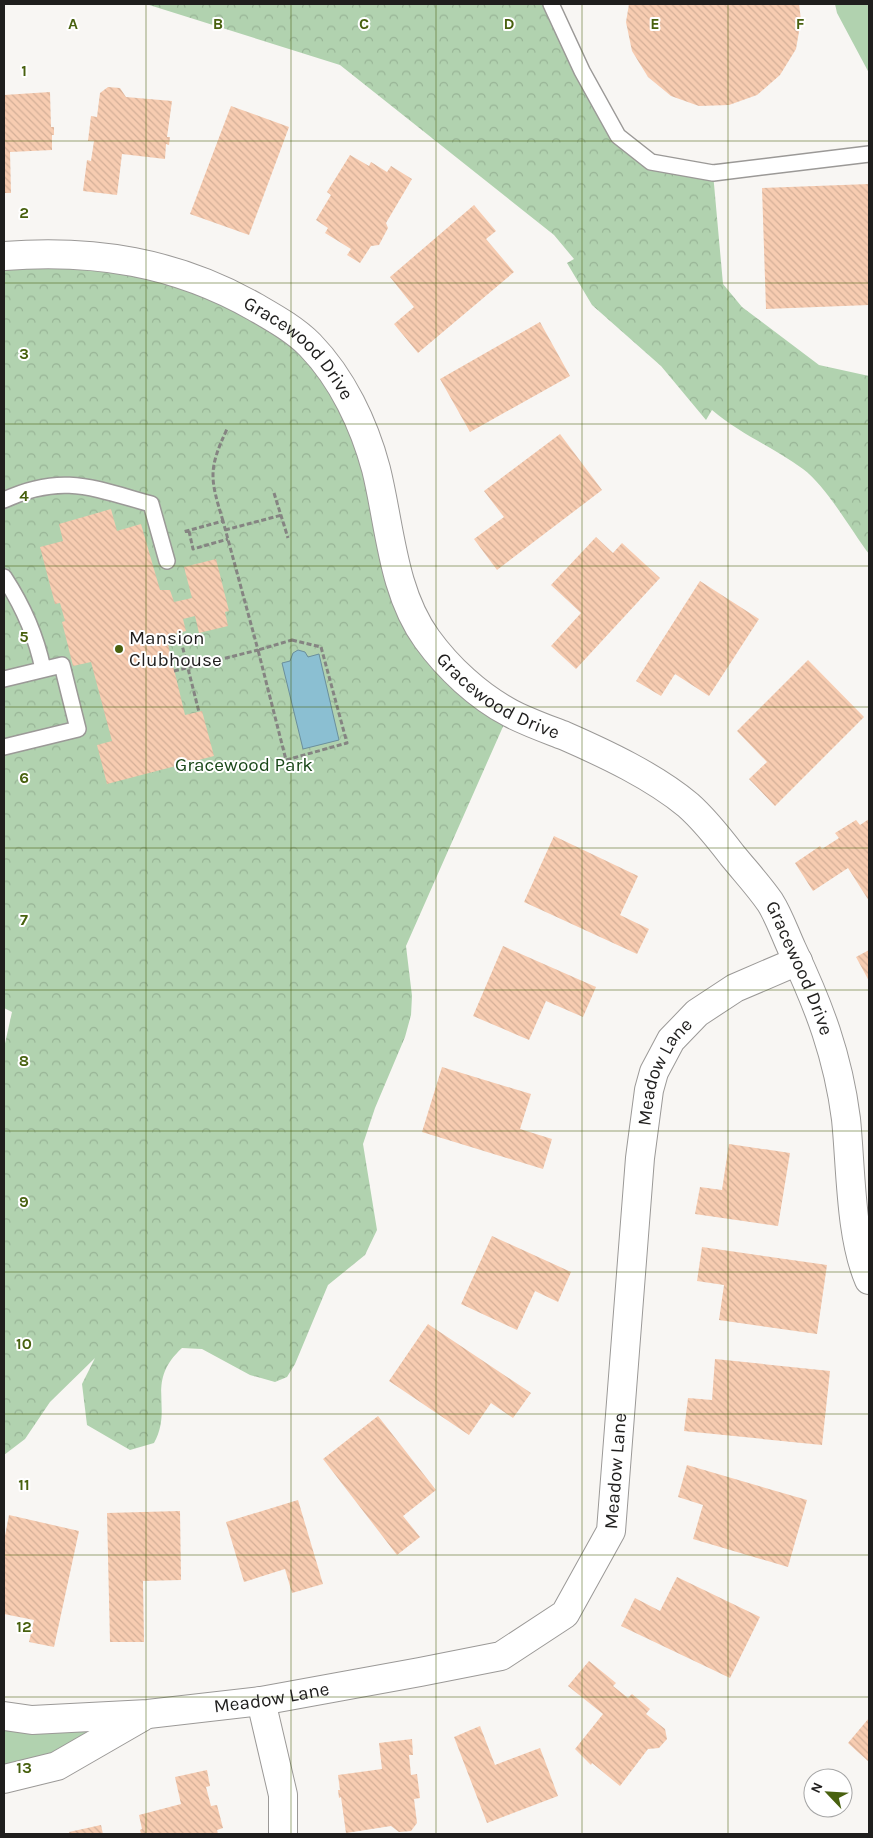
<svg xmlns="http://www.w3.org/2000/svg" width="873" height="1838" viewBox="0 0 873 1838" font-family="Karla,sans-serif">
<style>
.green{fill:#b1d2af}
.forest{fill:url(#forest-crowns)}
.water{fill:#8bbfd2;stroke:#6b8f9c}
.building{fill:url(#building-back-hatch)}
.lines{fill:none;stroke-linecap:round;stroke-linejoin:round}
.lane-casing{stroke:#9b9997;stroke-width:18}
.street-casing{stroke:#9b9997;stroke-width:30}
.path{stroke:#858482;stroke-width:3;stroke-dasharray:5 2.5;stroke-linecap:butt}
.lane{stroke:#fff;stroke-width:15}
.street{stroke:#fff;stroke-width:28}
.grid{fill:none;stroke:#48610f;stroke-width:1;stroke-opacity:0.55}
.poi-dot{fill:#48610f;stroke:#fff;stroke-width:2}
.labels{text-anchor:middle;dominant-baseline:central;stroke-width:4;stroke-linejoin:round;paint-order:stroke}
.street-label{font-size:19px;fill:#1f1e1d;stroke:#fff}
.poi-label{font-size:19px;fill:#1f1e1d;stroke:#fff;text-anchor:start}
.park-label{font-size:19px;fill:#194718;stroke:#fff}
.grid-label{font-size:16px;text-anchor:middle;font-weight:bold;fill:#48610f;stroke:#fff;stroke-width:4;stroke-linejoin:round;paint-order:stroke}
</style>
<defs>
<pattern id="forest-crowns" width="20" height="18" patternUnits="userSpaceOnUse" patternTransform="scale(1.25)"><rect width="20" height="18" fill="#b1d2af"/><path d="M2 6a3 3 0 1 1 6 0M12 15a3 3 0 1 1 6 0" fill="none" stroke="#98b496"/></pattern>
<pattern id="building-back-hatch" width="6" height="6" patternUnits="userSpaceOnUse" patternTransform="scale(1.25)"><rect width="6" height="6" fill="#f7ccb1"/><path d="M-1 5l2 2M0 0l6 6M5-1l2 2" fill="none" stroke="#d3af98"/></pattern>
</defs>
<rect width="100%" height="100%" fill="#f8f6f3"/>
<!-- green -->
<path class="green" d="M835,4h34v69l-32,-60z
M148,1714l-144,65v-63z"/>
<!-- forest -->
<path class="forest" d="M146,4h405l67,132 33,26 62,11 10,111 19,23 77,58 50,11v178c-18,-24 -43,-68 -66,-85 -30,-22 -63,-35 -91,-59l-6,10 -45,-54 -69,-61 -25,-42 7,-4 -20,-24 -214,-170z
M4,256l218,32 114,89 88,259 85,77 -103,233 6,50 -1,19 -6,22 -30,71 -12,36 14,86 -12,25 -37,30 -33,79 -8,13 -12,5 -25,-7 -48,-26 -20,-1c-38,35 -8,59 -28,95l-24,7 -43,-25 -5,-41 13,-26 -45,44 -25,37 -21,16v-407l8,-36 -8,-4z"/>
<!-- water -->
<path class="water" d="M298,650l7,2 3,5 11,-3 20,86 -36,9 -21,-86 8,-2 3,-8z"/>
<!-- building -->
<path class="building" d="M629,4h170l2,16 -5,29 -16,26 -23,20 -28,10 -30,1 -28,-10 -23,-19 -16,-26 -6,-29z
M108,87l12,1 6,9 46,4 -5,36h3l-1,8 -3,-1 -1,15 -43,-5 -5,41 -34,-4 4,-31 4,1 3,-20h-6l3,-25 6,1 3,-24z
M50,92l1,35h3v8h-2v15l-42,2 1,41h-7v-98z
M231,106l58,21 -40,108 -59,-21z
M350,155l19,11 2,-4 16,10 4,-6 21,13 -26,44 2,5 -9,17 -8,1 -11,17 -13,-8 4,-6 -26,-16 3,-5 -12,-8 15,-25 -4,-3z
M869,184v121l-103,4 -4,-121z
M474,205l22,26 -10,8 28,33 -96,81 -24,-29 20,-17 -24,-30z
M540,322l30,54 -100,56 -30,-53z
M560,434l42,56 -105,80 -23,-31 30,-22 -20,-26z
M111,509l6,22 24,-7 19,66h10l4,12 18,-4 -8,-31 32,-8 13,52 -4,1 3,14 -29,7 -4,-17 -12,3 3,12 -20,5 19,79 17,-4 12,45 -107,28 -10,-39 15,-4 -21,-79 -18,4 -11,-44 3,-1 -5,-18 -5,1 -15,-57 23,-6 -4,-17z
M596,537l17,16 9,-10 38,35 -84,91 -25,-23 30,-33 -30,-28z
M700,581l59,38 -50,77 -34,-22 -14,22 -25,-15z
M808,660l56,57 -89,89 -26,-27 18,-17 -30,-31z
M869,819v82l-21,-33 -35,23 -18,-28 25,-17 2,3 17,-11 -4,-5 21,-13 4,5z
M554,836l84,40 -18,39 29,14 -12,25 -113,-52z
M503,946l93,41 -13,30 -37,-16 -17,39 -56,-24z
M869,950v31l-13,-24z
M442,1067l89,27 -11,35 32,10 -9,30 -121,-37z
M729,1144l61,9 -12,73 -83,-12 5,-27 22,3z
M492,1236l79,36 -13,30 -23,-11 -18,39 -56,-26z
M702,1247l125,18 -10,69 -98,-14 5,-35 -27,-4z
M428,1324l103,69 -18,25 -22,-15 -22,32 -80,-54z
M715,1359l115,12 -8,74 -138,-14 4,-33 24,2z
M378,1416l58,74 -33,26 17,21 -23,18 -74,-96z
M687,1465l120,35 -19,67 -95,-28 10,-34 -25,-8z
M298,1500l25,84 -31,9 -7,-24 -41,13 -18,-60z
M180,1511l1,69 -38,1 1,61h-34l-3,-129z
M9,1515l70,16 -25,116 -25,-5 5,-22 -30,-6v-73z
M677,1577l83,40 -30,61 -109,-52 14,-28 25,13z
M589,1661l27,22 -3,3 15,12 4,-4 18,15 -4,5 19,15 2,10 -8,9 -11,1 -28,37 -28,-23 -1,2 -16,-16 28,-35 -35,-28z
M869,1718v44l-21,-19z
M480,1726l15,39 45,-17 18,48 -71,27 -33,-86z
M412,1739l1,16h-4l2,20 6,-1 3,24 -6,1 3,24 -6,8 -12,1 -8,-6 -45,7 -5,-36 -2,1 -1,-8h2l-2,-15 44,-6 -3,-26z
M207,1770l3,16 -4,1 5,19 6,-1 6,23 -6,2 1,4h-77l-1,-4 2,-1 -3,-14 42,-11 -6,-27z
M101,1825l2,9h-33l-1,-2z"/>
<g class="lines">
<defs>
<path id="lane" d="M551,4l31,67 36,65 33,26 62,11 156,-19
M4,500c58,-27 89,-12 147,4l16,57
M4,577c19,29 32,58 39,92
M4,679l58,-14 16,64 -74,18"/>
<g id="street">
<path id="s1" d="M4,256c90,-7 172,6 251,51 19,11 39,22 55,38 32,33 54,79 66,124 14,56 16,122 51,170 21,29 51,57 83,74 17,9 37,16 55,23 41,18 88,40 123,69 17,15 31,33 44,50 13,16 27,31 38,47 9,14 15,32 22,47 27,57 46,107 54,170 5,49 4,117 23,161"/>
<path d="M261,1701l22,94v39"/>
<path id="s2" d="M4,1716l28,4 116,-6 113,-13 159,-29 81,-16 64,-42 46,-83 29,-373 9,-68 5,-18 17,-32 26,-27 38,-25 63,-27"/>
<path d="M4,1779l53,-13 85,-49"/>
</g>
</defs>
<!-- lane casing -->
<use href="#lane" class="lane-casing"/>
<!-- street casing -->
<use href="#street" class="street-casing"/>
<!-- path -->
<path class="path" d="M274,493l14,45
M223,521c-13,-43 -15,-51 4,-92
M225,530l57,-15
M189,531l4,18 35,-10
M179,633l20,79
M292,640l29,7 26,96 -61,17 -28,-110z
M174,671l84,-21 -35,-129 -40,11"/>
<!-- lane -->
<use href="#lane" class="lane"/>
<!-- street -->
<use href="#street" class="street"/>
</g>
<!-- grid -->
<path class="grid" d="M146,4v1830M291,4v1830M436,4v1830M582,4v1830M728,4v1830M4,141h865M4,283h865M4,424h865M4,566h865M4,707h865M4,848h865M4,990h865M4,1131h865M4,1272h865M4,1414h865M4,1555h865M4,1697h865"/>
<!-- markers -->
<circle class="poi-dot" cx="119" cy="649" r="5"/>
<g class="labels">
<!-- street labels -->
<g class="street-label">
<text stroke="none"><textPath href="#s1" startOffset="321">Gracewood Drive</textPath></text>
<text stroke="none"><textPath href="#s1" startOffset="741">Gracewood Drive</textPath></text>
<text stroke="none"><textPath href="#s1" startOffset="1161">Gracewood Drive</textPath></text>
<text stroke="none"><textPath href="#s2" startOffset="1139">Meadow Lane</textPath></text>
<text stroke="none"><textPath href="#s2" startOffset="734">Meadow Lane</textPath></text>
<text stroke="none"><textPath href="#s2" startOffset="269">Meadow Lane</textPath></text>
</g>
<!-- poi labels -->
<g class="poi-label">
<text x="129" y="638">Mansion<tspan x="129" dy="22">Clubhouse</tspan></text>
</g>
<!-- park labels -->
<g class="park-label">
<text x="244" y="765">Gracewood Park</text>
</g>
</g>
<g class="grid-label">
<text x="73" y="29">A</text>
<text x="218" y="29">B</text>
<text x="364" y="29">C</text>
<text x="509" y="29">D</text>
<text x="655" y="29">E</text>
<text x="800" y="29">F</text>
<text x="24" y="76">1</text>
<text x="24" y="218">2</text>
<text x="24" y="359">3</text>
<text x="24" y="501">4</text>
<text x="24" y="642">5</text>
<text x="24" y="783">6</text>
<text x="24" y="925">7</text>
<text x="24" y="1066">8</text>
<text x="24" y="1207">9</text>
<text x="24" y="1349">10</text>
<text x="24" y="1490">11</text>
<text x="24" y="1632">12</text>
<text x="24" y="1773">13</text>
</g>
<!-- border -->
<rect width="873" height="1838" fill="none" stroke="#1f1e1d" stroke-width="10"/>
<!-- north arrow -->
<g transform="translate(828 1793) rotate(295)"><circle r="24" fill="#ffffff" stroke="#a5a5a5"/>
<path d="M0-4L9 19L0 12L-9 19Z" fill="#48610f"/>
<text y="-8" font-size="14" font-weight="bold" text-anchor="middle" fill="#1f1e1d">N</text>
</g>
</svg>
